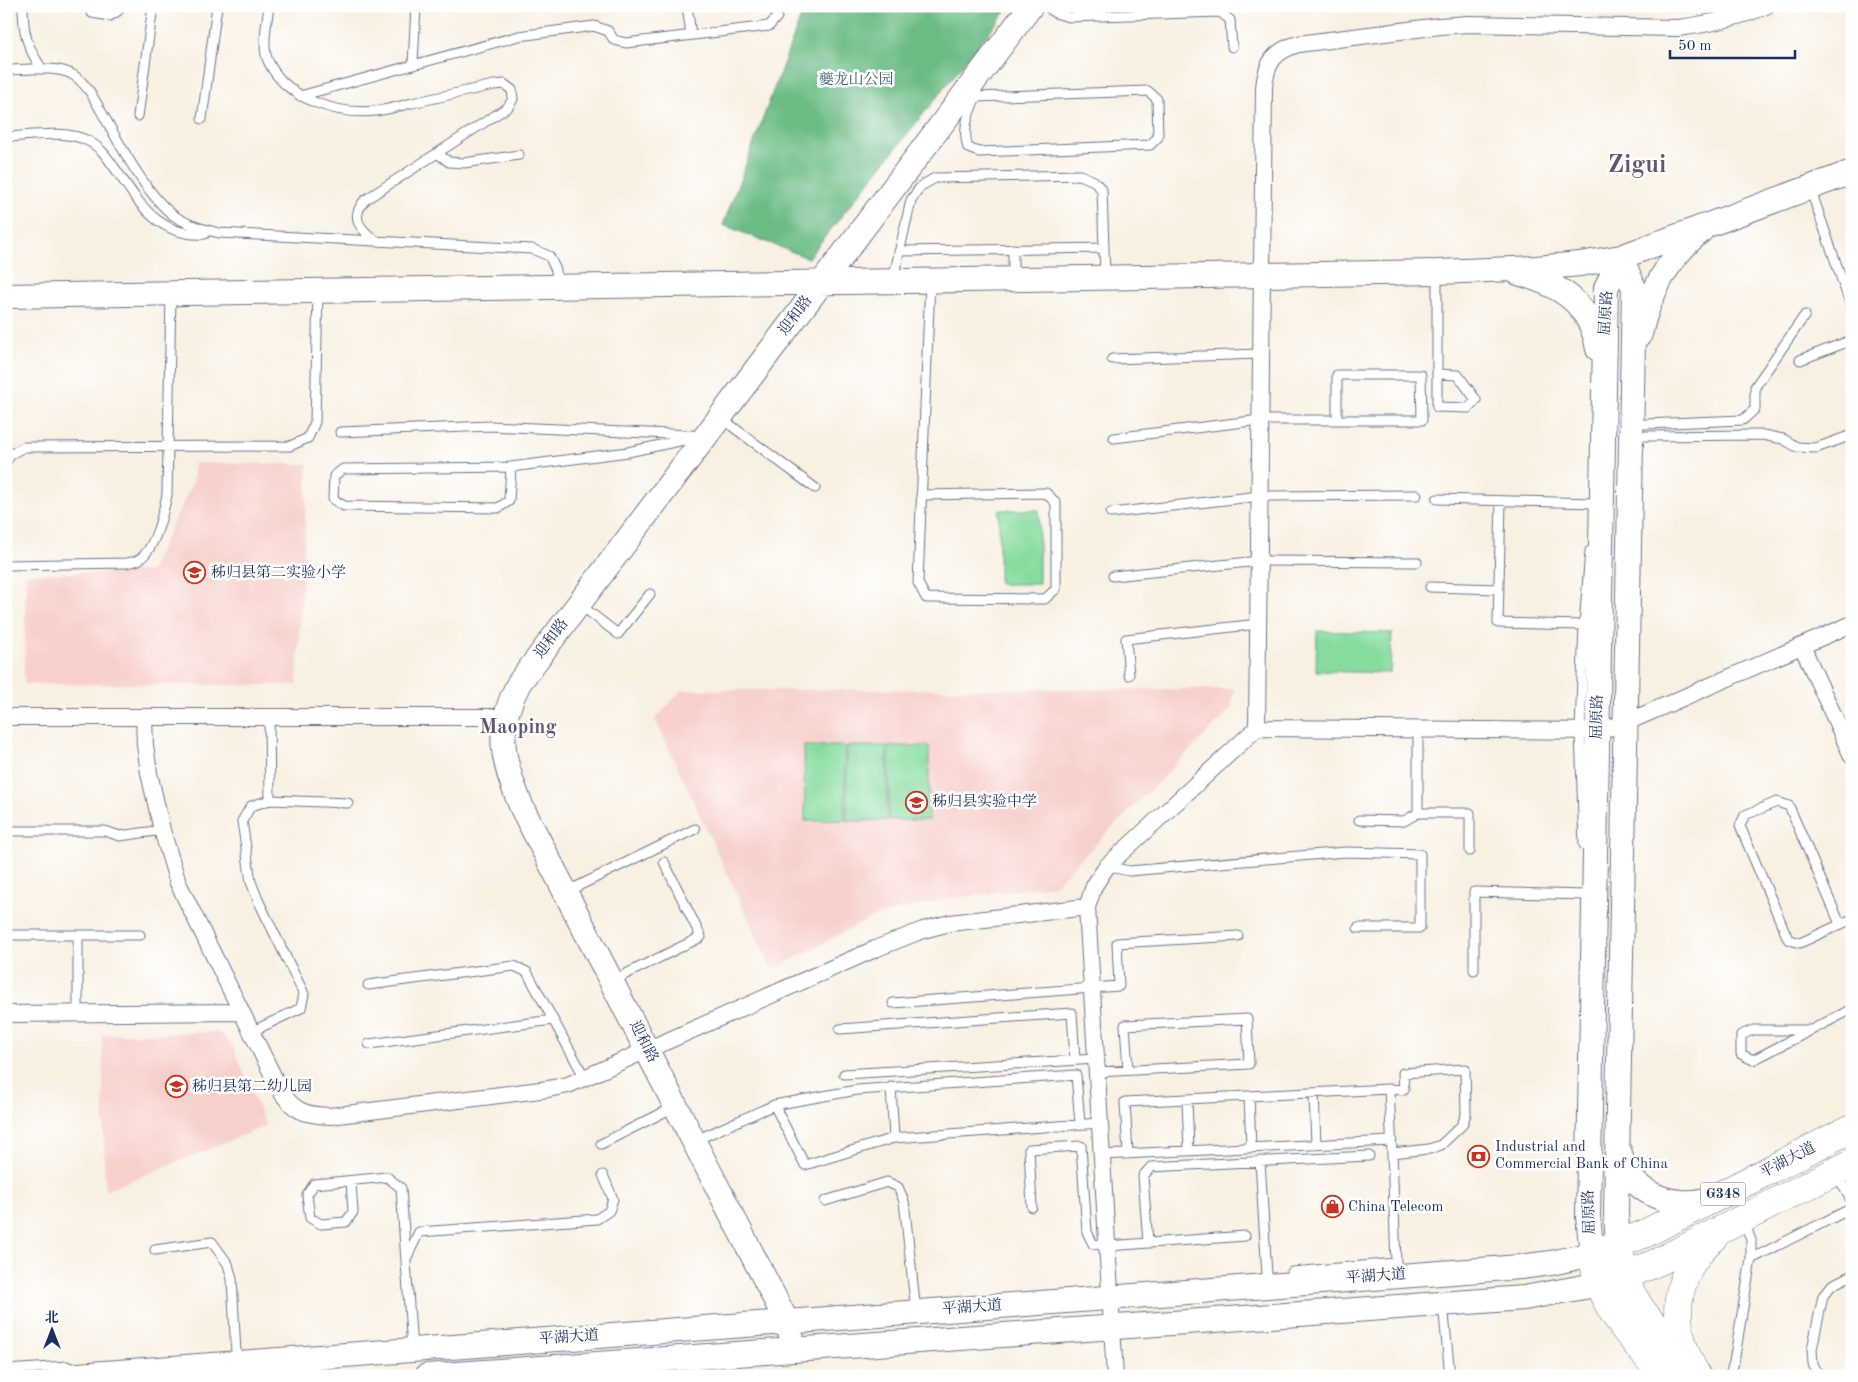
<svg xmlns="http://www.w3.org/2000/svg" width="1858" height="1382" viewBox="0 0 1858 1382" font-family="'Old Standard TT','Noto Serif SC',serif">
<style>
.built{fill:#f7d0cb}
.green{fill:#86dc9f;stroke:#50867e}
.forest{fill:#6cbc86;stroke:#447672}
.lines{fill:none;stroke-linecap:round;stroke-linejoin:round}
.lane-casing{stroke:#68738c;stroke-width:11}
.street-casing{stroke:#68738c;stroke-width:18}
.secondary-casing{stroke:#68738c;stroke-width:26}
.highway-casing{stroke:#68738c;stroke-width:29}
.lane{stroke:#fff;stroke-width:9}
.street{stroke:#fff;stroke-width:16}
.secondary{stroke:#fff;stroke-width:24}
.highway{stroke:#fff;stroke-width:28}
.labels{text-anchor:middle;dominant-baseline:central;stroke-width:5;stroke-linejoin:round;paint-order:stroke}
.shield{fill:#fff;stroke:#5f6d8e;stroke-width:1}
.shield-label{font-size:14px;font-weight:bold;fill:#1b2f5e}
.park-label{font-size:15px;fill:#3b6372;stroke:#fff}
.street-label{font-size:15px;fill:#1b2f5e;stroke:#fff}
.poi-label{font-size:15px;fill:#1b2f5e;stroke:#fff;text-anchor:start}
.district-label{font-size:20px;font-weight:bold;fill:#615671;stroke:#fff}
.town-label{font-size:25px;font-weight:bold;fill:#615671;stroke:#fff}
</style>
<rect width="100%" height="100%" fill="#fff"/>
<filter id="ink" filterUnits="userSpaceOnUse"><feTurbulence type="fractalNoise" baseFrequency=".02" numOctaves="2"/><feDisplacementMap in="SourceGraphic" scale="10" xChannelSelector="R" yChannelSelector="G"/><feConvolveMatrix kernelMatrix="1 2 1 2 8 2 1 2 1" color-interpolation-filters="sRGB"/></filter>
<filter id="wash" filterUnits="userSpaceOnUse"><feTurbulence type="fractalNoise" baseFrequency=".0096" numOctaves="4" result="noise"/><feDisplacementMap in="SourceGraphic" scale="20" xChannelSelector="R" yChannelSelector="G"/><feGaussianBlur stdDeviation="1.12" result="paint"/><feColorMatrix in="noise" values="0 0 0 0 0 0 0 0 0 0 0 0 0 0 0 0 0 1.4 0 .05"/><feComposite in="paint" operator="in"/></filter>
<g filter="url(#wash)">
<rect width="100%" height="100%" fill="#f8f0e1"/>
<!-- built -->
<path class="built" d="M195,463l113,1 -11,221 -273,-1 2,-110 124,-3 43,-89z
M1234,689l-2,19 -177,177 -110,14 -72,18 -101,53 -117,-251 27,-29z
M219,1032l14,15 33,79 -161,65 -3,-156z"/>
<!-- green -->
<path class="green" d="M999,510h40v74h-40z
M1317,631l75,2 -2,40 -74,-2z
M804,746h41v74l-40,1z
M847,746h40v74l-40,1z
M889,746h40v74h-40z"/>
<!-- forest -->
<path class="forest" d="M805,6h205l-202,252 -85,-33z"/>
</g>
<g filter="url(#ink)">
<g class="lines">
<defs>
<path id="lane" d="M23,6c0,27 4,41 19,63
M87,6l5,7 18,3 8,-5 1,-5
M269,6c-2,16 -8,43 0,57 18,36 67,52 106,48 12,-1 25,-5 37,-8 27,-6 55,-12 82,-18l10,-1 8,6 1,9 -5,8 -143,93c-16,18 -4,30 11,41
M687,6l4,29
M1047,6l8,7 14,4 151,-5 10,8 2,27
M413,64l3,-58
M6,70c18,0 52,-5 67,5 7,4 12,10 17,17 22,36 50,97 83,123 14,10 30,14 46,18l313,16 17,7 7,14 1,17
M969,93l7,4c-8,17 -14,33 -8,51l11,4 171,-7 8,-8 -1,-38 -9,-8 -172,6
M300,96l219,-60 75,-10 14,5 6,9 12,3 143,-17 8,-9 -1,-11
M138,116l15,-110
M202,119l15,-113
M6,137c26,-1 61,-8 84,5 11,6 17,15 24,25 24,34 43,70 91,67
M437,153l12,9 15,1 55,-8
M1810,188l42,121
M1013,249v30
M899,251l205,-3
M1437,273v134l32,1 7,-8 -18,-25 -21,-1
M893,280l18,-80 10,-14 14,-8 145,-3 14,6 8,9 3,87
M1112,359l149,-5
M1800,360l52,-20
M721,418l94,70
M1645,424l98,-4 12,-11v-22l50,-72
M340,432l150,-6 202,9
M1642,436l121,-1 20,4 14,8 19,1 36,-13
M1114,438l146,-18h162l-1,-45h-84v45
M6,462l5,-8 13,-7 266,-1 18,-8 7,-16 3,-130
M511,467l-2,34 -11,7 -154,-2 -11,-7 1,-23 9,-7 168,-2 117,-15 70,-15
M921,495l125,-2 10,10v86l-11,10 -119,-1 -8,-15 12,-302
M1437,499l156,4
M1501,501l-3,122 86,2
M1111,513l149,-17 157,-1
M6,565l121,-2c3,-1 8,-1 11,-3 17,-9 25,-47 29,-65l4,-200
M1113,576l146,-15 158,1
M1430,587l69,2
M579,604l39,30 32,-40
M1129,675l-3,-36 132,-15
M269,717l1,83
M1418,730v83
M1359,820l45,1 14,-8h52v38
M6,831h99l15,5 42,-6
M1584,845l-4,-114 4,-106 6,-74
M1107,866l22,5 216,-19 75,2v74h-62
M566,892l129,-63
M1840,924l-51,-118 -12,-4 -32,13 -5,11 48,113 12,4 52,-24
M6,935h134
M78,935v79
M1474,970v-78l112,3
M612,981l89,-44 -37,-75
M368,985l146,-19 13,6 58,106
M893,1003l226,-17 -2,-43 121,-7
M840,1029l232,-16 3,47
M1811,1030h-58l-12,5v19l12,6 99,-51
M251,1032l50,-24 3,-14 -46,-94 -7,-18 -9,-61 9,-15 19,-6 78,3
M369,1044l184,-24
M1097,1072l152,-8 -2,-45 -122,6 3,45
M844,1074l252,-15
M891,1087l3,51
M1314,1093l2,52
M1249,1096l2,52
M1187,1099l2,52
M774,1105l31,60 89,-27 206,-15
M694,1141l80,-36 83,-15 219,-15 4,49
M601,1144l75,-38
M1392,1153l37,-4 12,-4 21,-20 4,-11 -1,-45 -62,4 1,17 -15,-1 3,64 4,110v5
M1128,1154l-3,-52 264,-13
M1102,1155l289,-14
M1260,1161l7,114
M351,1181l2,31 -7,10 -25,2 -11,-6 -3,-23 7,-11 73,-7 14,11 11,162
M1842,1184l10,18
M825,1201l62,-19 11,5 6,14 11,102
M1032,1207l-3,-58 52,-3 6,86 6,12 15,2 137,-10
M1148,1243l-5,-67 8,-9 218,-11
M155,1250l57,-8 16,22 4,15 4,74
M407,1257l12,-25 178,-13 12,-8 4,-12 -10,-24
M1751,1259l101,-51
M1292,1272l104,-9
M1443,1304l7,72
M6,1370l61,-4
M1730,1376l4,-14 17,-103v-19l-7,-18
M1819,1376l-6,-12 -1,-15 11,-53 9,-11 20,-10"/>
<path id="street" d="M1802,646l50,110
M6,717h499
M144,717l1,28 4,28 13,57 16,53 102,207c14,22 25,25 50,26l218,-27 20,-4 307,-136 48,-19 27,-7 137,-16
M1257,728l341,3 27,-8 227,-99
M6,1014l235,-2
M1115,1376l-28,-469 7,-21 13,-20 150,-138 7,-640c2,-25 10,-37 34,-44l142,-18 28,-2 210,4c31,-4 59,-10 88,-22"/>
<path id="secondary" d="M1518,273c42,12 72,29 80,76
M6,296l1431,-24 99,-4 44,-4 41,-7 231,-85
M1640,334c9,-40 29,-78 61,-103
M1620,1153c7,40 54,57 89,46
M1618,1244l-2,-31 18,-925 -13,-31
M795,1350l-8,-28 -265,-514c-20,-47 -28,-78 -3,-125l512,-677
M64,1376l1456,-109 31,-4 41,-9 -4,-38 18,-928 15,-31
M427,1376l1097,-78 76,-14"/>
<path id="highway" d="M1621,1259c3,12 5,25 12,37 13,24 34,44 51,65
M1600,1284l25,-8 35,-15 192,-98
M1663,1376c-24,-29 -51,-57 -64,-92 -3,-10 -5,-21 -7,-30l52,-20 208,-106
M1697,1376c-28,-47 -27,-101 17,-139"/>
</defs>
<!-- lane casing -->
<use href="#lane" class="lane-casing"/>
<!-- street casing -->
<use href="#street" class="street-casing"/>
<!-- secondary casing -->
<use href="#secondary" class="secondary-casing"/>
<!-- highway casing -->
<use href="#highway" class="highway-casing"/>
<!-- lane -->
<use href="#lane" class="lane"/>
<!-- street -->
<use href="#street" class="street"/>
<!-- secondary -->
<use href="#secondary" class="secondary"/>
<!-- highway -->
<use href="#highway" class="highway"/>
</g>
</g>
<!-- icons -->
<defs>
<symbol id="school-ring" viewBox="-11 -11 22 22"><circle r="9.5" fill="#fff" stroke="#c8321e" stroke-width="1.5"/><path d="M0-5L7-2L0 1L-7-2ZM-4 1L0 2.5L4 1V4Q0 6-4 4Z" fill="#c8321e"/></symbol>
<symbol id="bank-ring" viewBox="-11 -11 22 22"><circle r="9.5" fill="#fff" stroke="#c8321e" stroke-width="1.5"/><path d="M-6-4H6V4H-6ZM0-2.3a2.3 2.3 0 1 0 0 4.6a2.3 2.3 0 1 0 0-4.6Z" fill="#c8321e"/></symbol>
<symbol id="shop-ring" viewBox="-11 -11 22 22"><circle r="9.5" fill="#fff" stroke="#c8321e" stroke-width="1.5"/><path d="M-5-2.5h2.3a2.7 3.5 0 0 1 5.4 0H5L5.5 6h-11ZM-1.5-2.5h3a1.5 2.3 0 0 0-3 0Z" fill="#c8321e"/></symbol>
</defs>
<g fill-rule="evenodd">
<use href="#school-ring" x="182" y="560" width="25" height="25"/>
<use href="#school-ring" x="904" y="790" width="25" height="25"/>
<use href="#school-ring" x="164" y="1074" width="25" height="25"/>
<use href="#bank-ring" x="1466" y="1144" width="25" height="25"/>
<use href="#shop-ring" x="1320" y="1194" width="25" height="25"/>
</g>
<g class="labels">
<!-- shield labels -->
<rect class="shield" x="1700.5" y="1182.5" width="45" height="23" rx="4"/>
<g class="shield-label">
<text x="1723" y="1194">G348</text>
</g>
<!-- park labels -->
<g class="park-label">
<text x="856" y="80">夔龙山公园</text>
</g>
<!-- street labels -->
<g class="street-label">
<text transform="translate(1607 313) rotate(-87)">屈原路</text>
<text transform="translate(796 316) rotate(-53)">迎和路</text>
<text transform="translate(552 639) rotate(-53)">迎和路</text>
<text transform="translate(1598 717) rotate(-89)">屈原路</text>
<text transform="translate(643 1042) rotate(63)">迎和路</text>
<text transform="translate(1788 1161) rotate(-27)">平湖大道</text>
<text transform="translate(1590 1212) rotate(-92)">屈原路</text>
<text transform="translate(1376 1277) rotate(-4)">平湖大道</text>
<text transform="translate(972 1308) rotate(-4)">平湖大道</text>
<text transform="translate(569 1338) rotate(-4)">平湖大道</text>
</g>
<!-- poi labels -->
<g class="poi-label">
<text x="211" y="573">秭归县第二实验小学</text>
<text x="932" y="802">秭归县实验中学</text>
<text x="192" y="1087">秭归县第二幼儿园</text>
<text x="1495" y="1147">Industrial and<tspan x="1495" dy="17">Commercial Bank of China</tspan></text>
<text x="1348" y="1207">China Telecom</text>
</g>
<!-- district labels -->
<g class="district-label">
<text x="518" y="728">Maoping</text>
</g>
<!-- town labels -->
<g class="town-label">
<text x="1637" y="165">Zigui</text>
</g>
</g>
<!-- margin -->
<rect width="1858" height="1382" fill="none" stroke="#fff" stroke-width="25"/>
<!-- north arrow -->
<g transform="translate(52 1330)" stroke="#ffffff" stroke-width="4" paint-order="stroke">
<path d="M0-4L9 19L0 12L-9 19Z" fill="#1b2f5e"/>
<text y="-8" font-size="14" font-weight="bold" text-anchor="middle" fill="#1b2f5e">北</text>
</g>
<!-- scale -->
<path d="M1670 50v8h125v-8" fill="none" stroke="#1b2f5e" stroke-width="2.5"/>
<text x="1678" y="50" font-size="15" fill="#1b2f5e" stroke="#ffffff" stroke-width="4" paint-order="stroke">50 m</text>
</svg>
